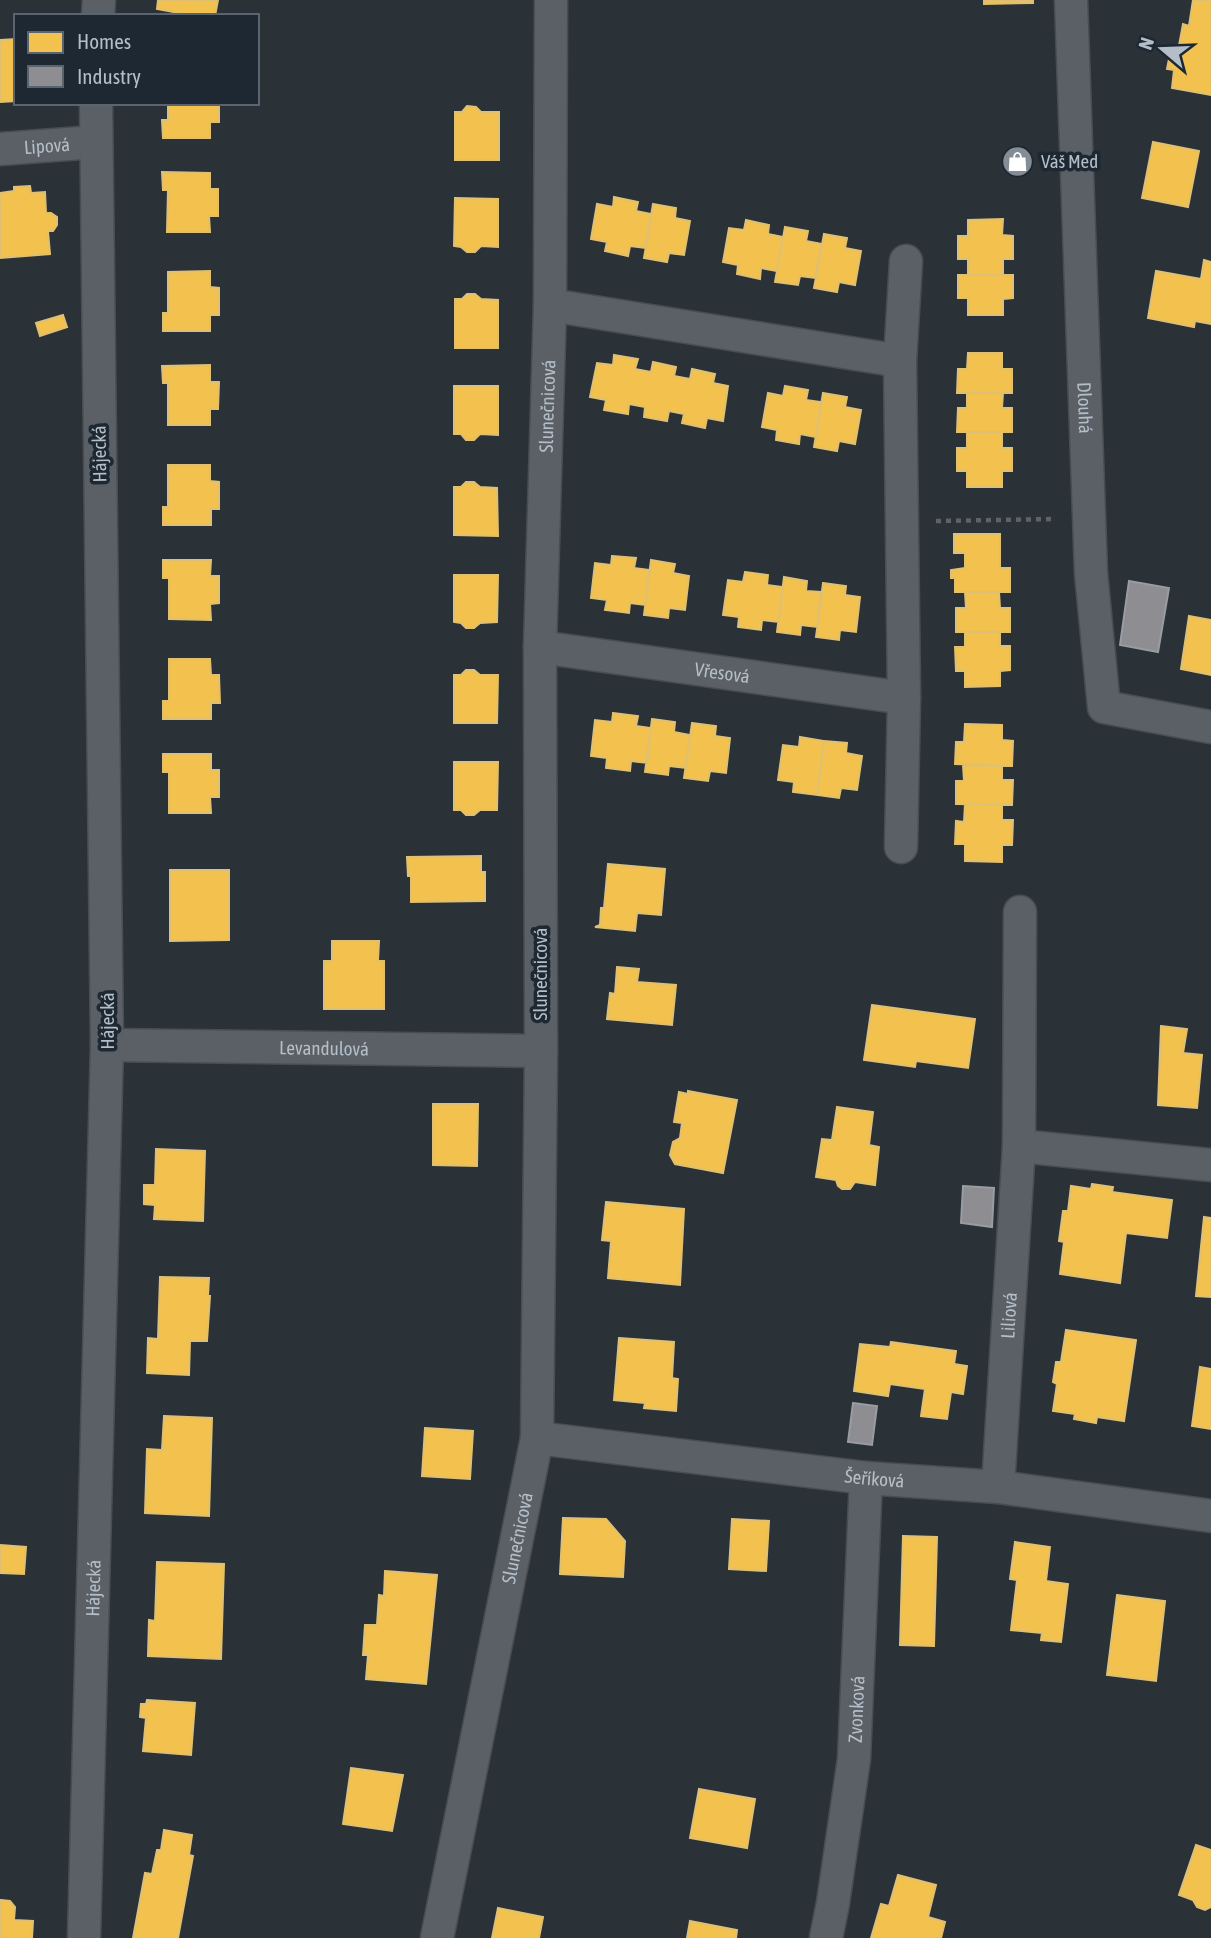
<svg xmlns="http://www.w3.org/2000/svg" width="1211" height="1938" viewBox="0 0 1211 1938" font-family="'Asap Condensed',sans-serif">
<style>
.homes{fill:#f2c14e;stroke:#dfc073;stroke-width:2}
.industry{fill:#8d8d92;stroke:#999ca2;stroke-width:2}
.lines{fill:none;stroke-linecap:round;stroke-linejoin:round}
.street-casing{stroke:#484d52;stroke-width:35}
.path{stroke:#5d6369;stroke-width:4.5;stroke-dasharray:5 5;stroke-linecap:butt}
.street{stroke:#5a6065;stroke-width:32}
.labels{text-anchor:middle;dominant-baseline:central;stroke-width:7;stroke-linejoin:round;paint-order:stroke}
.street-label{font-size:19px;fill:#b4bec8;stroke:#1d2832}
.poi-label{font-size:19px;fill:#b4bec8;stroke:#1d2832;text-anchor:start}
</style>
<rect width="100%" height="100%" fill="#2a3137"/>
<!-- homes -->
<path class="homes" d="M158,0h60l-3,16h-20l-38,-7z
M984,0h49v3l-49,1z
M1193,0h18v95l-39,-7 2,-18 -7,-1 4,-20 7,2 5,-27 6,2z
M16,39v62l-16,1v-62z
M168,103h51v19h-9v16h-47l-1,-18h6z
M467,106l9,1 5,5h18v48h-44v-48h7z
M1153,142l46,9 -11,56 -46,-9z
M162,172l48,1v16h8v27h-9l1,16h-43l1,-42h-5z
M30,186l1,7 14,-1 1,21h5l6,4v8l-4,6h-5l2,23 -50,4v-65l14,-2v-4z
M614,197l24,5 -2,9 15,3 -6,34 -15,-2 -2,10 -23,-5 2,-9 -16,-3 6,-35 16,3z
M455,198l43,1v48l-17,-1 -6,6h-8l-6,-5 -7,-1z
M653,204l23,4 -1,10 15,3 -6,34 -15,-2 -2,9 -23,-4z
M1003,219l-1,16 11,1v23h-10v16h-35v-16h-10v-23h10v-16z
M746,220l23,5 -1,9 15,3 -6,34 -16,-3 -1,11 -23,-5 1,-9 -15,-3 6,-34 15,2z
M785,227l23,4 -2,10 16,3 -7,34 -15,-2 -2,9 -23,-3z
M824,234l23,4 -2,10 16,3 -6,34 -16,-3 -2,10 -23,-4z
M1204,260l7,2v62l-16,-3 -1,6 -46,-9 8,-47 45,8z
M210,271v16l9,1v27h-9v16h-47v-18h5v-41z
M958,275h55v23l-10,1v16h-35v-17h-10z
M467,294h8l6,5 17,1v48h-43v-49h7z
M63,315l4,12 -27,9 -4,-13z
M968,353h34v16h10v24h-55l1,-24h9z
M614,355l24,4 -3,10 16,3 2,-10 23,5 -2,9 16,3 2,-10 23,5 -2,9 15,3 -5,35 -16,-3 -2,10 -23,-5 2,-9 -15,-3 -2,10 -23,-4 1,-10 -16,-3 -1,10 -24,-4 2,-10 -16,-3 7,-34 16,2z
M210,365v17h9l-1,27h-8v16h-42v-42h-5l-1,-17z
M454,386h44v49l-18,-1 -6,6h-8l-5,-6h-7z
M785,386l23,4 -2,10 15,2 -5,35 -16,-3 -1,10 -23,-4 1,-10 -15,-3 6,-34 15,3z
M823,393l24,4 -2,10 16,3 -6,34 -16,-3 -2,10 -23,-4z
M967,393h36l-1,15h10v24h-55l1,-24h9z
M967,432h35v16h10v23h-10v16h-35v-16h-10v-23h10z
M168,465h42v16l9,1v27h-8v16h-48v-18h5z
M466,482h8l6,5 17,1 1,48 -44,-1v-48h7z
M954,534h46v34h10v24h-55v-14h-4v-8l14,-2v-15h-11z
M612,556l24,2 -2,10 16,2 -5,35 -15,-2 -1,10 -24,-3 2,-10 -16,-2 4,-35 16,2z
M163,560h48l-1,16h9v27l-9,1 1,16 -42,-1v-41h-6z
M651,560l24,4 -2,9 16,3 -4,34 -16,-2 -1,10 -24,-3z
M745,572l23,3 -1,10 16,2 -5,35 -16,-2 -1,10 -23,-3 1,-10 -16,-2 5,-35 15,2z
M454,575h44l-1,47 -17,1 -6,5h-8l-5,-5 -7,-1z
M784,577l23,4 -1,10 15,1 -4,35 -16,-2 -1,10 -23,-3z
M823,583l23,3 -1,9 15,2 -4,35 -16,-2 -1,10 -23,-3z
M965,592h34l1,16h10v24h-54v-24h10z
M1189,616l22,4v55l-30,-6z
M965,632h35v14h10v24l-10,1v15l-35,1v-16h-9l-1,-24h10z
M169,659h41l1,16h8l1,28h-9v16h-48v-18h6z
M466,670h8l6,5h18l-1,48h-43v-48h7z
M613,713l25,3 -2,10 15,2 -4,35 -16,-2 -1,10 -24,-3 1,-10 -16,-2 4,-36 17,2z
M652,719l23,3 -1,10 16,3 -4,33 -17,-2 -1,9 -23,-3z
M692,723l24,3 -1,10 15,2 -4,35 -16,-2 -2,10 -24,-3z
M965,724l37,1v15l11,1 -1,25 -57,-2 1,-22h8z
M800,737l24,4 -7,54 -24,-3 1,-10 -16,-2 5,-35 16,2z
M824,741l23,2 -1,10 16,3 -5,34 -16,-2 -2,10 -22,-3z
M163,754h48v16h8v27h-9l1,16h-42v-41h-6z
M454,762h44l-1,48h-17l-6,5h-8l-5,-5h-7z
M963,765l39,1v14h11l-1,25 -56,-1v-23h8z
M965,804l37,1v15h11l-1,25h-10v17l-37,-1v-17h-10l1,-23 8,1z
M481,856v16h4v29l-74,1v-26h-3l-1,-19z
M608,864l57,5 -4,46 -24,-2 -2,18 -40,-4 5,-2 1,-17h3z
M170,870h59v70l-59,1z
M332,941h47l-1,20h6v48h-60v-48h8z
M617,967l22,2 -2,13 39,3 -4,40 -65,-6 3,-26 5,1z
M872,1005l103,14 -7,49 -52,-7 -1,6 -51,-7z
M1161,1026l26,3 -4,24 19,2 -5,53 -39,-3z
M688,1091l49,9 -14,73 -48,-9 -5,-9 3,-13 7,-4 2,-15 -8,-1 5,-30 9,2z
M433,1104h45l-1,62 -44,-1z
M837,1107l36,5 -4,33 10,2 -4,38 -20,-3 -5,7h-8l-4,-3 -2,-6 -20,-3 6,-38 10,1z
M156,1149l49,2 -2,70 -49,-2 1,-14 -11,-1v-19h11z
M1092,1184l21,3 -1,5 60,8 -5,38 -41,-5 -6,50 -60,-9 4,-32 -5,-1 4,-30h5l3,-25 20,3z
M606,1202l78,7 -4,76 -72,-7 3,-37 -9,-1z
M1204,1217l7,1v79l-15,-1z
M160,1277l49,1 -1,18h2l-3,45h-17l-1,34 -42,-2 1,-35 10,1z
M1066,1330l70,10 -12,81 -27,-4 -1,6 -22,-4 1,-5 -22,-3 4,-27 -4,-2 3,-20h5z
M619,1338l55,4 -2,36 6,1 -2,32 -32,-3 1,-5 -31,-3z
M891,1342l65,9 -2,13 13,2 -4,28 -12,-2 -4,27 -26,-3 4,-27 -35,-5 -2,12 -34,-5 6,-47 30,3z
M1200,1367l11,2v60l-19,-3z
M164,1416l48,2 -3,98 -64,-3 2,-64 15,1z
M425,1428l48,3 -3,48 -48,-3z
M563,1518l43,1 19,22 -2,36 -63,-3z
M732,1519l37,2 -3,50 -37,-2z
M903,1536l34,1 -3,109 -34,-1z
M1015,1542l35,5 -4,34 22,3 -7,58 -20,-2 1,-7 -31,-3 6,-50 -7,-1z
M0,1545l26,2 -2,27 -24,-1z
M157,1562l67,2 -3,95 -73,-3 1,-36 6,1z
M385,1571l52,4 -11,109 -60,-5 2,-24h-5l2,-30h12l2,-30 5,1z
M1117,1595l48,6 -9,80 -49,-6z
M147,1700l48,3 -4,52 -48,-4 3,-33 -6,-1 1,-13h5z
M351,1768l52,7 -11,56 -49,-7z
M699,1789l56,10 -8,49 -57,-10z
M164,1830l28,5 -3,20 4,1 -15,82h-45l12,-65 7,1 5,-24h4z
M1196,1845l15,5v57l-6,3 -8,-3 -4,-7 -14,-5z
M898,1875l38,10 -8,32 17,5 -4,16h-70l10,-34 8,2z
M1,1900l9,1 5,6 -1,13 19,1 -1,17h-32z
M498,1908l45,9 -4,21h-47z
M690,1921l47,9 -1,8h-49z"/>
<!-- industry -->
<path class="industry" d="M1129,581l40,7 -11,64 -38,-7z
M963,1186l31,2 -2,39 -31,-4z
M853,1403l24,3 -5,39 -24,-3z"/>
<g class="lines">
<defs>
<g id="street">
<path id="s1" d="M1071,0l20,573 13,134 107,20"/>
<path d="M98,16l1,-16"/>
<path id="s2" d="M0,149l95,-7"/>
<path d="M550,305l350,56"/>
<path id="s3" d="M540,647l364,51"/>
<path d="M901,847l3,-149 -4,-337 6,-100"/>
<path id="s4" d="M107,1045l434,6"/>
<path d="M1019,1146l192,19"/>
<path id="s5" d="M537,1438l329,40 132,9 213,29"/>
<path id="s6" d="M998,1487l21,-341 1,-234"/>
<path id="s7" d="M84,1938l23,-893 -11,-942"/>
<path id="s8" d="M437,1938l100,-500 4,-387 -1,-404 10,-342 1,-305"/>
<path id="s9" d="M826,1938l7,-35 21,-144 12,-281"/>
</g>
</defs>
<!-- street casing -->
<use href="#street" class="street-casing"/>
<!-- path -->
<path class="path" d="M936,521l120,-2"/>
<!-- street -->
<use href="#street" class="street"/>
</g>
<!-- icons -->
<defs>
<symbol id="shop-disc" viewBox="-11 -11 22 22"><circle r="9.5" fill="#848d95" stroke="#1d2832"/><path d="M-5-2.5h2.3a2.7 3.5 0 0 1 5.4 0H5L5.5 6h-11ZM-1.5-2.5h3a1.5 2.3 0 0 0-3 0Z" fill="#fff"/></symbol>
</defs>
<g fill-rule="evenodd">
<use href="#shop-disc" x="1000" y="144" width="35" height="35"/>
</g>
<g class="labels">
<!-- street labels -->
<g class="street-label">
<text stroke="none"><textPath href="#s2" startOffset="47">Lipová</textPath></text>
<text stroke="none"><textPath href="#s8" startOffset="1542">Slunečnicová</textPath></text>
<text stroke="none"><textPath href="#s1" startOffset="408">Dlouhá</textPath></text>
<text transform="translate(99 454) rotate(-91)">Hájecká</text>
<text stroke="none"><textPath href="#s3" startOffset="184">Vřesová</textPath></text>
<text transform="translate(540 974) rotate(-90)">Slunečnicová</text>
<text transform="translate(107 1021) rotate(-90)">Hájecká</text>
<text stroke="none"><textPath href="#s4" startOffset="217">Levandulová</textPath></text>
<text stroke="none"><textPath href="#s6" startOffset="172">Liliová</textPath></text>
<text stroke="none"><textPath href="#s5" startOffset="340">Šeříková</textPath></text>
<text stroke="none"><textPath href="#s8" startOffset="408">Slunečnicová</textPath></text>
<text stroke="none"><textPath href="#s7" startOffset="350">Hájecká</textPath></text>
<text stroke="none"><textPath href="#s9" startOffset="231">Zvonková</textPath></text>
</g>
<!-- poi labels -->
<g class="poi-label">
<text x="1041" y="161">Váš Med</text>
</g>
</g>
<!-- legend -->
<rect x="14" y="14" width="245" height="91" fill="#1d2832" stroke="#59646e" stroke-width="2"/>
<rect x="28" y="32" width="35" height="21" fill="#f2c14e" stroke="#59646e" stroke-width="2"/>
<text x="77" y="49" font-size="21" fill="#b4bec8">Homes</text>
<rect x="28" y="66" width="35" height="21" fill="#8d8d92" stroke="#59646e" stroke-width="2"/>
<text x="77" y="84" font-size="21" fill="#b4bec8">Industry</text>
<!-- north arrow -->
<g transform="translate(1162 49) rotate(289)" stroke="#1d2832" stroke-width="5" paint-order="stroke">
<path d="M0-5L12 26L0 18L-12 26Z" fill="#b4bec8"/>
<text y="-10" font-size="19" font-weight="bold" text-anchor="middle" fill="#b4bec8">N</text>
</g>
</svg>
